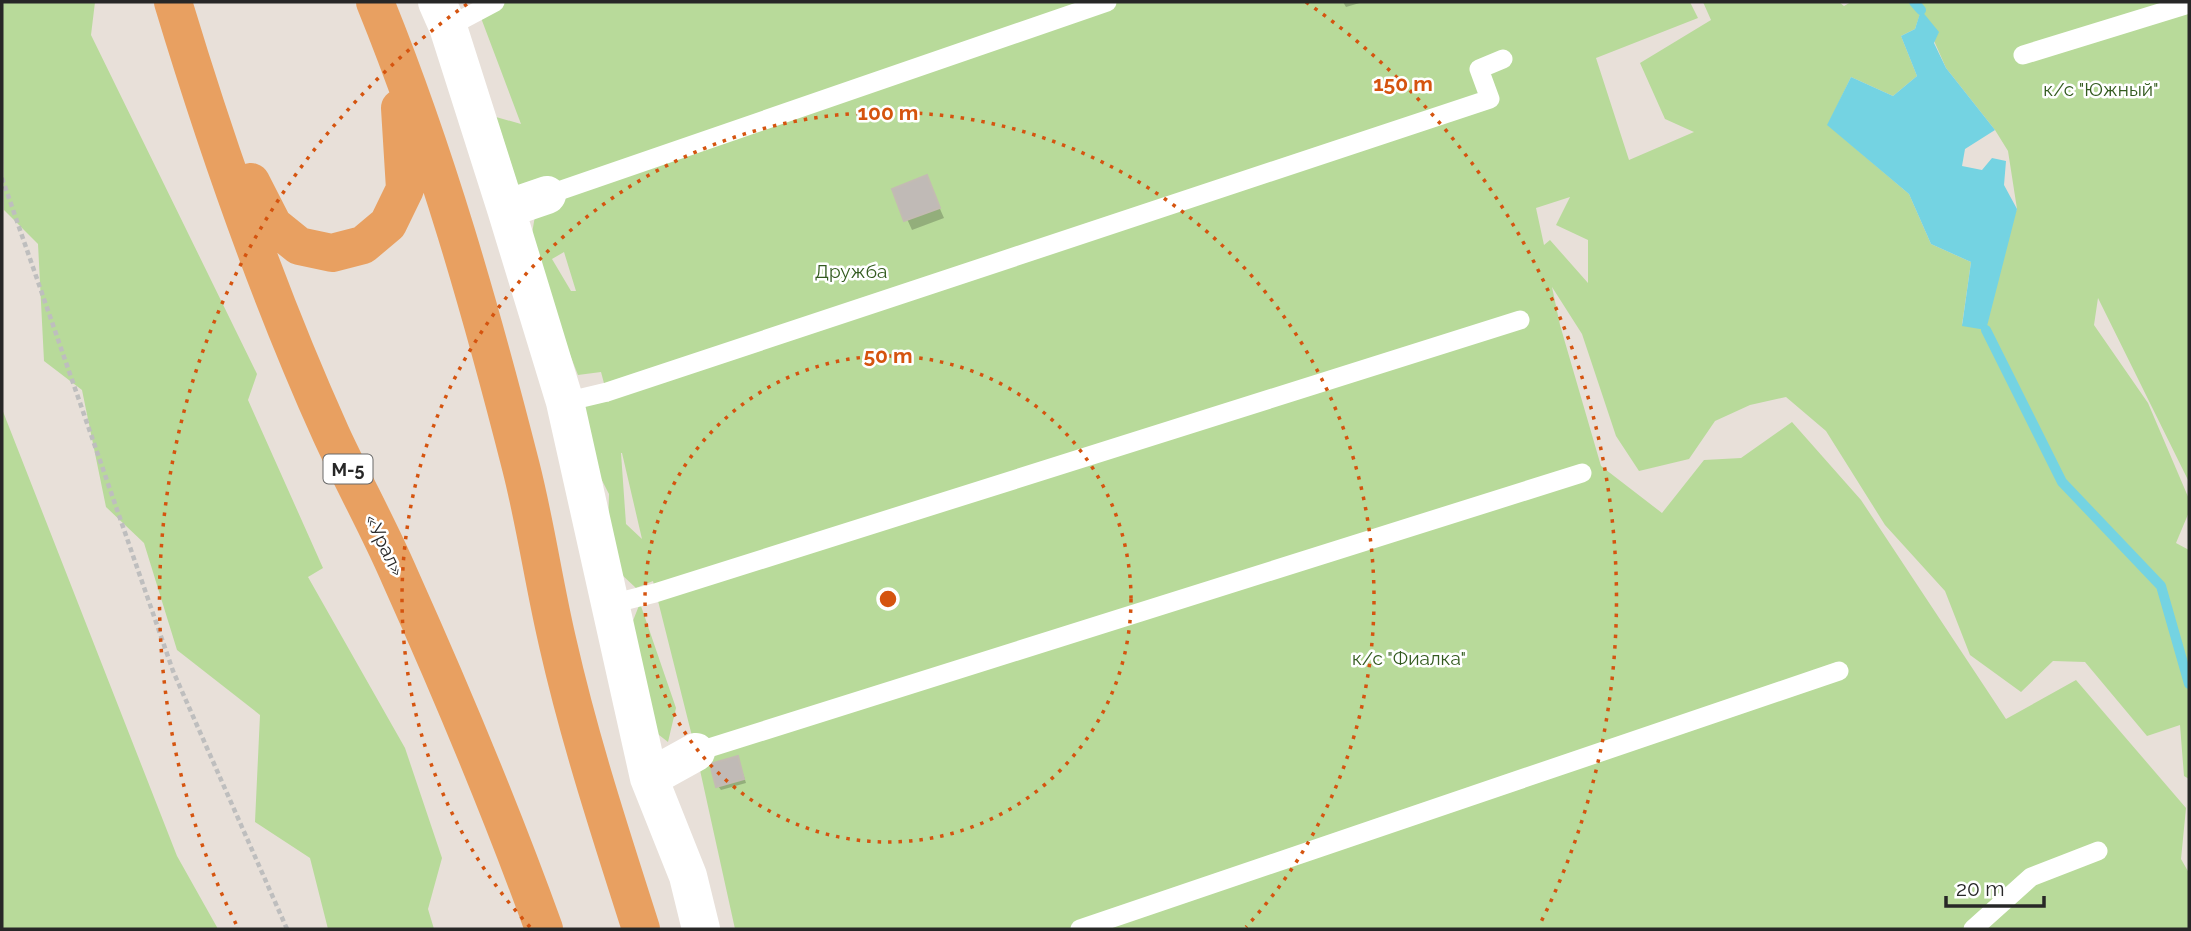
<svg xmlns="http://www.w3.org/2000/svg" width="2191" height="931" viewBox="0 0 2191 931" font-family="Raleway,sans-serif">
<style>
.green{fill:#b8da9a;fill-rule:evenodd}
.water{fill:#74d3e2}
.shadow{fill:#0003}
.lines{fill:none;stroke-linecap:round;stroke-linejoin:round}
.stream{stroke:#74d3e2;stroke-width:10}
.building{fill:#c0bab6;stroke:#c3bbb3;stroke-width:2}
.path{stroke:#bebebe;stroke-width:4.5;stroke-dasharray:5 3.5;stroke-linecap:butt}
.service{stroke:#fff;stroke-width:19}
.minor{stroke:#fff;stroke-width:38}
.trunk{stroke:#e8a061;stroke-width:38}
.ring{fill:none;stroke:#d5540f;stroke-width:3.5;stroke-dasharray:3.5 7}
.labels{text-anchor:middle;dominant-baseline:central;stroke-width:5;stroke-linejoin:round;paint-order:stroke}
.shield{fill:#fff;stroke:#686868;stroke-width:2}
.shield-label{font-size:18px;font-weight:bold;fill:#272727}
.park-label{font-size:19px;fill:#335b1f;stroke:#fff}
.street-label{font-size:19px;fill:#272727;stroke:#fff}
.centre{fill:#d5540f;stroke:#fff;stroke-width:3.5}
.ring-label{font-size:21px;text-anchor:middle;font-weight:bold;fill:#d5540f;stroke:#fff;stroke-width:5;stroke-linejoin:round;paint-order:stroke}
</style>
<rect width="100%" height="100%" fill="#e8e0d9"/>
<!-- green -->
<path class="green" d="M2,2h93l-4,33 166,339 -9,26 75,168 -15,9 97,171 37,110 -14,51 6,20h-106l-18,-71 -55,-36 5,-107 -83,-65 -33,-107 -38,-36 -24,-117 -38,-29 -6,-117 -34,-34z
M475,2h1215l8,16 -102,40 33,102 65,-28 -29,-13 -25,-56 71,-43 -8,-18h136l5,4 7,-4h338v480l-91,-184 -4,27 54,78 41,96v13l-13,31 13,7v229l-5,-3 -4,-51 -33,11 -62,-74 -32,-1 -32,31 -51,-37 -25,-64 -60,-66 -59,-94 -40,-34 -36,8 -35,16 -26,38 -50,12 -23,-35 -34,-102 -30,-47 8,38 41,141 61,47 42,-53 37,-2 51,-36 69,78 145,219 70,-39 110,128 -5,51 8,14v56h-1454l-39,-177 -43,-171 -17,7 -29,-27 2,-67 -30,-58 6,-39 24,5 -8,-30 -23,3 -49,-124 7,-41 -17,-21 -23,-72 25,7zM1921,11l25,57 49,62 13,21 9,58 -55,116 9,-63 -40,-18 -22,-50 -81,-69 23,-48 42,19 24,-20 -16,-40 14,-7zM1570,197l-14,28 32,15v43l-38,-43 -6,5 -8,-37zM564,252l12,39h-5l-19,-32zM621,453h1l20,86 -16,-15z
M2,409l175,447 41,73h-216z
M640,603l36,105 -8,34 -23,-18 -18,-88z"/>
<!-- water -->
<path class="water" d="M1921,10l18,22 -5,11 12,25 49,62 -30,19 -3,17 20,4 10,-12 14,3 -2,24 13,24 -31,121 -24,-4 9,-64 -40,-18 -22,-50 -82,-69 24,-48 42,19 24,-20 -16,-40 14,-7z"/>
<!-- shadow -->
<path class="shadow" d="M1343,2h20l-17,5z
M926,177l18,41 -32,12 -18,-40z
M738,758l8,25 -25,7 -3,-4z"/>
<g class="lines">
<!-- stream -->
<path class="stream" d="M1914,2l7,8
M1986,330l76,152 99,104 28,98"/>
</g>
<!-- building -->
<path class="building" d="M927,175l13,33 -36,13 -12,-32z
M738,756l6,23 -28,8 -6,-23z"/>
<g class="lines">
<!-- path -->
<path class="path" d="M2,178l171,493 114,258"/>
<!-- service -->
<path class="service" d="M448,27l47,-25
M2023,55l166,-51
M547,195l560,-193
M565,402l42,-10 883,-293 -11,-30 24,-10
M611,604l44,-11 865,-273
M696,752l886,-279
M1080,929l759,-258
M1973,929l58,-52 67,-26"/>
<!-- minor -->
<path class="minor" d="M437,2l11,25 58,182 41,-14
M506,209l59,193 84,376 39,98 13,53
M649,778l47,-26"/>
<!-- trunk -->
<path class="trunk" d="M173,2c44,146 95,292 158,432 22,48 48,94 69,143 52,116 101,233 144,352
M375,2c61,150 106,308 146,465 15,59 23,118 37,177 22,97 53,191 83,285
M251,182l22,43 26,21 33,7 31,-8 25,-21 17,-35 -5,-81"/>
</g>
<!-- distance rings -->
<g class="ring">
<circle cx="888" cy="599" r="243"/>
<path d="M530 927A486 486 0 1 1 1246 927"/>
<path d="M236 924A729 729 0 0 1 470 2M1306 2A729 729 0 0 1 1540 924"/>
</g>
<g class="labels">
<!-- shield labels -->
<rect class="shield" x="323.5" y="454.5" width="49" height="29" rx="5"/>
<g class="shield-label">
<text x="348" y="469">М-5</text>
</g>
<!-- park labels -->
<g class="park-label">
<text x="2101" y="89">к/с "Южный"</text>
<text x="851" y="271">Дружба</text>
<text x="1409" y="658">к/с "Фиалка"</text>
</g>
<!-- street labels -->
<g class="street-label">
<text transform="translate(385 545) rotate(64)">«Урал»</text>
</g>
</g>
<circle cx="888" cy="599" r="10" class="centre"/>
<g class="ring-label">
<text x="1403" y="91">150 m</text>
<text x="888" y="120">100 m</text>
<text x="888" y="363">50 m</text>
</g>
<!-- border -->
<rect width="2191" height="931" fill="none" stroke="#272727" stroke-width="7"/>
<!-- scale -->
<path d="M1946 896v10h98v-10" fill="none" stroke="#272727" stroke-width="3.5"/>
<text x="1956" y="896" font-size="21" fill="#272727" stroke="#ffffff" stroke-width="5" paint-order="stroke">20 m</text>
</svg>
